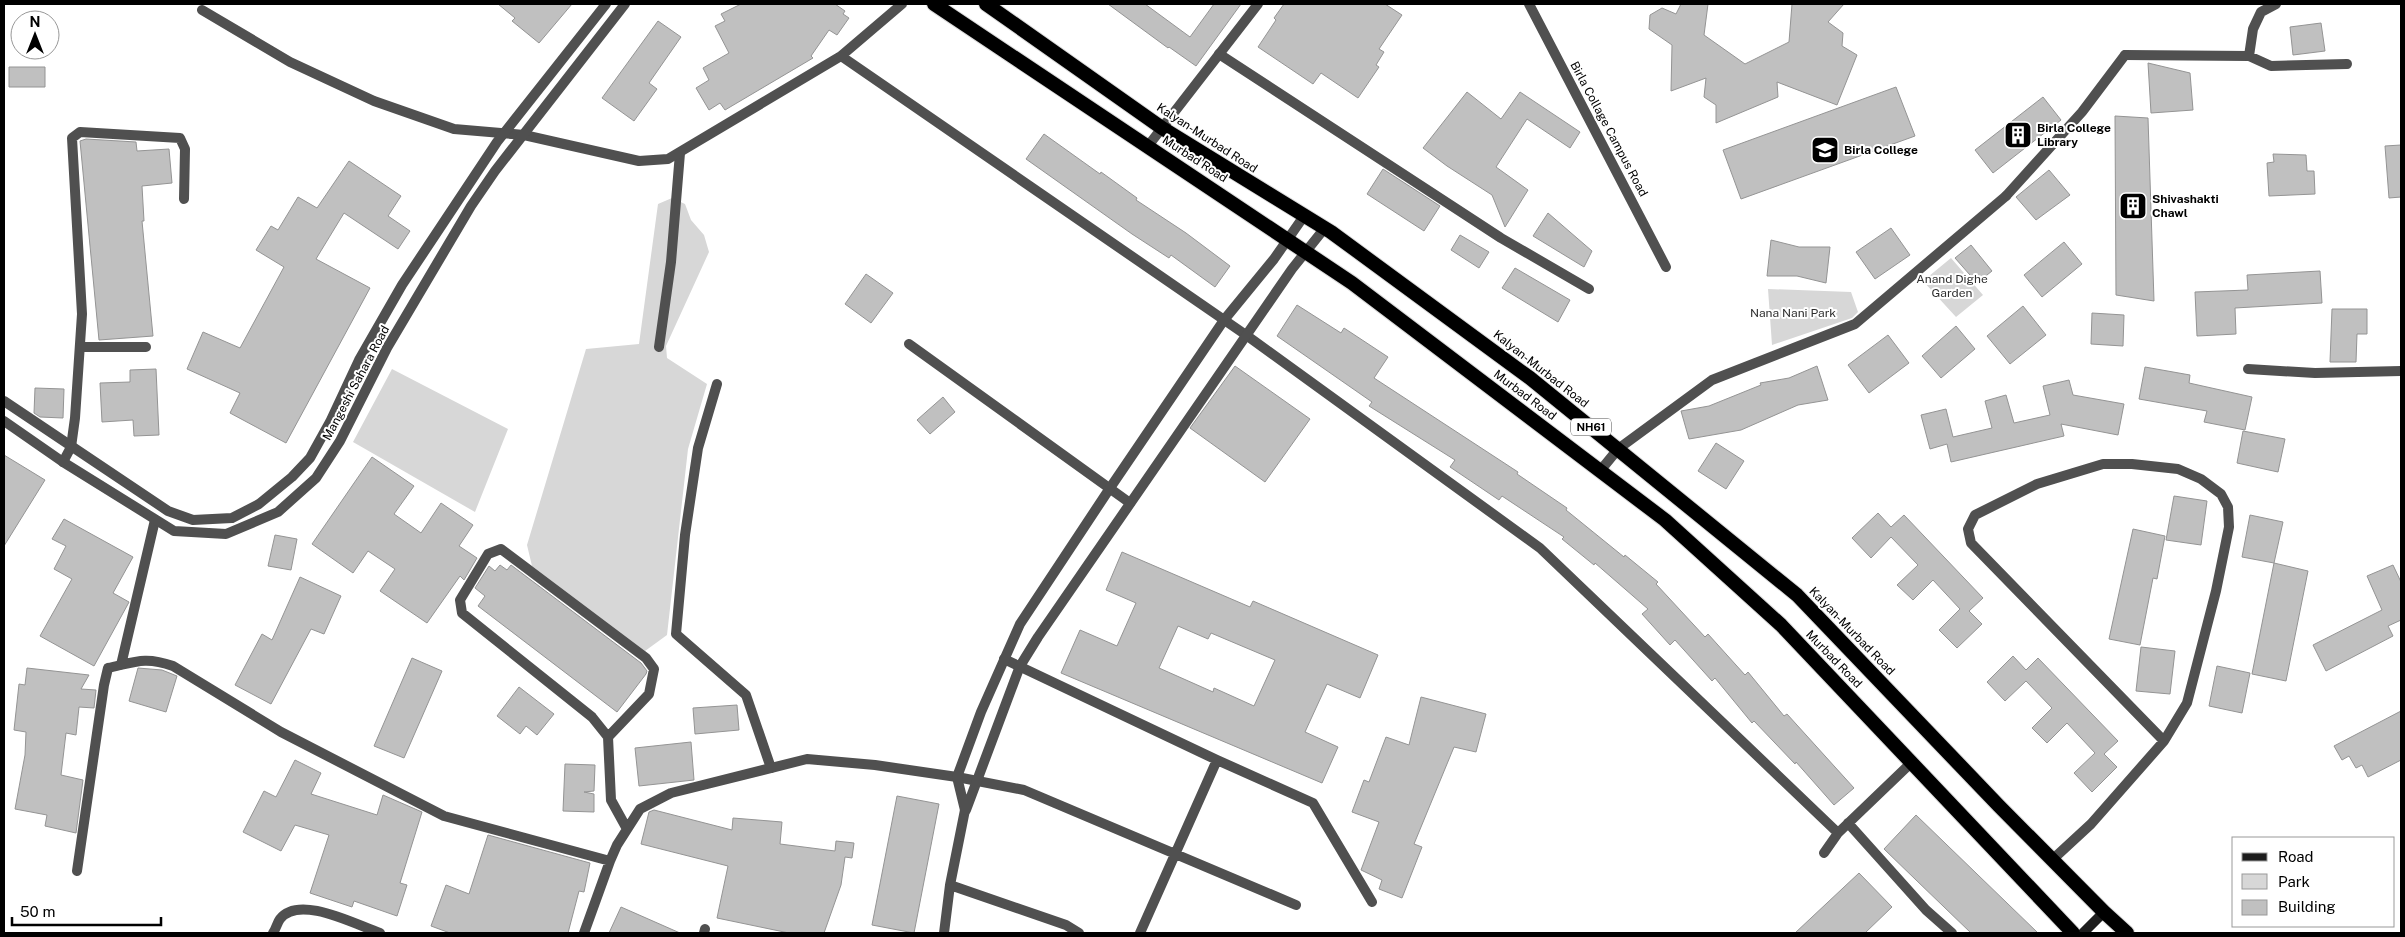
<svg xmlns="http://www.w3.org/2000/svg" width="2405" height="937" viewBox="0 0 2405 937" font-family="'Public Sans',sans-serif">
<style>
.green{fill:#d7d7d7}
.building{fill:#c0c0c0;stroke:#949494;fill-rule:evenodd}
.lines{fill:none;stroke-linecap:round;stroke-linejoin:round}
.trunk-casing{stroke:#dbdbdb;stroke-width:16}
.service{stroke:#505050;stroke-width:10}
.minor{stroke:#505050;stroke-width:10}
.tertiary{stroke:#505050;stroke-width:10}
.secondary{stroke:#1d1d1d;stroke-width:10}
.trunk{stroke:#000;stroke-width:14}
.labels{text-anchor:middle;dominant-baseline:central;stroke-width:4;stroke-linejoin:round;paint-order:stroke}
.shield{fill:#fff;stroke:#4c4c4c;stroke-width:1}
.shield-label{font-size:11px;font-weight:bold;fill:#000}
.poi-label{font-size:12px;font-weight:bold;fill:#000;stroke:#fff;text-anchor:start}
.street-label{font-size:12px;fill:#000;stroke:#fff}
.park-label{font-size:12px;fill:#2e2e2e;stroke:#fff}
</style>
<rect width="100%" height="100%" fill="#fff"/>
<!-- green -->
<path class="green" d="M672,198l13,6 6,16 13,15 5,17 -43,94 1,12 40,26 -19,65 -21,186 -22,16 -113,-85 -5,-21 59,-196 53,-5 19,-140z
M1951,258l32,37 -27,22 -33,-36z
M1768,289l83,3 7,20 -6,6 -80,27z
M392,369l116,60 -33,83 -122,-70z"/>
<!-- building -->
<path class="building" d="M498,4h74l-33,39 -27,-22 3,-3z
M741,4h94l10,7 -2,3 6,4 -12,17 -8,-5 -18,26 2,2 -88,52 -5,-7 -11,7 -13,-22 13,-8 -6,-12 26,-15 -14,-27 10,-5 -4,-7z
M1108,4h37l45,33 24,-33h27l-45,62 -27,-19 -1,1z
M1284,4h101l17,11 -23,34 5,3 -8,13 3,2 -21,31 -37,-25 -8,11 -55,-37 18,-27 -2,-2z
M1681,4h27l-4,31 41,29 44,-22 3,-38h52l-16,18 15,11 -1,13 15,9 -20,50 -60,-23 1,15 -62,26v-18l-12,-8 2,-19 -35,13 1,-46 -23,-16 1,-14 12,-7 14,6z
M658,21l23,16 -32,46 8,6 -23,32 -32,-23z
M2321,23l4,28 -32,4 -3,-28z
M2148,63l42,10 3,37 -42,3z
M9,67h36v20h-36z
M1896,87l19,49 -174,63 -18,-49z
M1467,92l34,27 19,-27 60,40 -10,16 -43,-29 -31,48 32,23 -23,37 -13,-32 -45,-29 -24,-18z
M2043,97l18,23 -68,53 -18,-23z
M2115,116l33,2 6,183 -38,-6z
M1044,134l56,40 1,-2 36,26 -1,2 50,33 44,33 -15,21 -44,-32 -2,3 -37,-24 -106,-75z
M86,139l50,3 1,9 32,-2 3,34 -30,3 2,35h-2l11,115 -54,4 -19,-199z
M2401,145v52l-12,1 -4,-52z
M2273,154l33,1 1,16h7l1,23 -46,2 -2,-33 7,-1z
M349,161l52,35 -13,20 22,15 -12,18 -54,-36 -28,46 54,29 -84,155 -56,-30 10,-20 -53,-24 16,-37 37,16 44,-81 -28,-17 15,-24 7,4 20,-33 19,11z
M1383,169l57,37 -16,25 -57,-37z
M2049,170l21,25 -34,25 -20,-23z
M1548,213l44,38 -8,16 -51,-31z
M1891,228l19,27 -35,24 -19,-27z
M1460,235l29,17 -10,16 -28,-18z
M1771,240l28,7h31l-4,36 -29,-7h-30z
M2064,242l18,22 -40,33 -18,-22z
M1971,245l21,26 -15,12 -22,-25z
M1515,268l55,32 -12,22 -56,-34z
M2320,271l2,32 -87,5 1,26 -39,2 -2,-44 53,-2 -1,-15z
M866,274l27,19 -22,30 -26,-19z
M1297,305l44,28 3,-5 44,29 -14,21 144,94 -1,2 50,34 -1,2 58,47 1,-2 33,27 -2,2 49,53 3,-3 37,41 3,-3 36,44 3,-2 67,74 -20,17 -38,-43 -1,2 -41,-43 -2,2 -37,-45 -3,3 -37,-41 -5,5 -28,-31 6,-5 -53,-46 -1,2 -32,-26 2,-2 -62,-41 -3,4 -49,-33 5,-7 -86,-54 3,-4 -95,-66z
M2023,306l23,29 -36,29 -23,-28z
M2332,309h35v25h-10l-1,28h-26z
M2092,313l32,2 -1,31 -32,-2z
M1956,326l19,23 -34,29 -19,-22z
M1888,335l21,28 -40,30 -21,-28z
M1235,366l75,53 -45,63 -75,-54z
M1817,366l11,34 -30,5 -57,25 -52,9 -8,-28 28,-5 52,-21 -1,-2 29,-5z
M2145,367l45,8 -1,8 63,14 -7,33 -41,-8 3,-11 -68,-12z
M156,369l3,66 -25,1 -1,-16 -31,2 -2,-39 30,-1v-12z
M2069,380l4,15 51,9 -6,31 -57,-11 3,12 -113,26 -4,-18 -17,5 -9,-34 25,-6 7,28 39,-9 -7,-27 21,-6 8,28 36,-8 -7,-29z
M35,388l29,1 -1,29 -23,-1 -6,-4z
M943,397l12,15 -25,22 -13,-14z
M2243,431l42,8 -7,33 -41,-9z
M1716,443l28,18 -18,28 -28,-18z
M4,455l41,25 -41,66z
M372,457l42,29 -20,28 27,19 20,-30 32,22 -14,21 18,12 -13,22 -4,-4 -33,47 -47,-32 15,-22 -27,-18 -15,22 -41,-29z
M2174,496l33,5 -6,44 -35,-5z
M1878,513l13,14 13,-12 79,83 -14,13 13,13 -25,24 -18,-18 21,-21 -27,-29 -20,20 -16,-15 21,-20 -27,-28 -20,21 -19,-20z
M2250,515l33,7 -9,41 34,8 -22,110 -34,-7 22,-111 -32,-6z
M64,519l69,38 -20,36 16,9 -1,2 -34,62 -54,-30 32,-57 -18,-10 12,-23 -14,-7z
M2133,529l32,7 -8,43 -4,-1 -13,67 -31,-6z
M275,535l22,4 -6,31 -23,-4z
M1122,552l128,55 3,-6 125,54 -18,43 -33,-14 -22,48 33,15 -16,36 -261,-110 19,-43 37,16 19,-43 -30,-13zM1178,626l30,13 3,-6 64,27 -21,46 -40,-18 -1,4 -54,-24z
M500,565l7,5 4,-5 130,98 6,8 -1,3 -29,38 -139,-106 7,-10 -10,-8 14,-22 6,5z
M2393,565l8,17v38l-13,6 5,10 -67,35 -13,-26 69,-35 -15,-34z
M300,577l41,19 -17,38 -13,-5 -40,75 -36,-19 27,-51 10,6z
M2141,647l34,4 -5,43 -34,-3z
M2013,656l13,14 12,-12 80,83 -14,13 13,13 -25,25 -18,-19 21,-20 -28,-30 -20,20 -15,-15 20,-20 -26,-27 -21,20 -18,-19z
M412,658l30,13 -38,87 -30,-12z
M2217,666l33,7 -8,40 -33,-7z
M27,668l62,7 -8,14 15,1 -2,18 -15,-1 -3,28 -10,-2 -5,42 22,5 -7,53 -31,-7 2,-11 -32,-6 10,-54 1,-23 -12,-2 5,-46 6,1z
M138,668l24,2 15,6 -11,36 -37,-11z
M519,687l35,27 -17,21 -11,-9 -6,8 -23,-18z
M1421,697l65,17 -10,38 -22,-5 -40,97 8,3 -20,51 -23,-9 3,-9 -21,-10 18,-48 -27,-10 12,-32 5,2 17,-45 23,8z
M737,705l2,25 -44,4 -2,-26z
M2401,711v49l-33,17 -6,-12 -6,3 -7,-12 -7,4 -8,-14z
M691,742l3,38 -55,6 -4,-38z
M295,760l26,13 -10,21 66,21 6,-20 39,17 -22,71 7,2 -10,31 -43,-15 -2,6 -42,-14 19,-58 -34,-10 -14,26 -38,-19 21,-41 12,6z
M565,764l30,1 -1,26 -10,1 10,2v18l-31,-1z
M897,796l42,8 -25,129 -42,-8z
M654,810l78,20 1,-12 49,4 -2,22 55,7 1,-10 18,2 -2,15 -7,-1 -4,28 -17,48h-35l-72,-15 11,-52 -87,-22 8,-32z
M1916,815l122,118h-67l-55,-53 -32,-31z
M488,835l102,28 -6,29 -5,-1 -11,42h-118l-19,-7 15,-41 23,9z
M1859,873l33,34 -27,26h-70z
M621,907l59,26h-71z"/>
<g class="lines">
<defs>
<path id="trunk" d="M934,4l418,279 313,237 116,105 292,308
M986,4l176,124 169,104 199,146 267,217 202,211 105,106 23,21"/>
</defs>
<!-- trunk casing -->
<use href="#trunk" class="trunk-casing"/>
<!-- service -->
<path class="service" d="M1529,4l137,263
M202,10l88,52 84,39 80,28 70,6
M1219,54l282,184 88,51
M2006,196l76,-84 43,-57
M659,347l12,-85 9,-109
M717,384l-19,64 -13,87 -9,99 70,61 25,73"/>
<!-- minor -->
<path class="minor" d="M2125,55l124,1 22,10 76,-2
M841,56l405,279 294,213 298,285
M2249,56l4,-27 8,-17 15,-8
M524,135l115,26 29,-2 173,-103 61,-52
M1148,146l110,-142
M909,344l221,159
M80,347h66
M2248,369l67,4 86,-2
M63,462l8,-15 4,-29 7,-104 -10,-176 8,-6 100,6 5,11 -1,50
M1600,471l18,-22 94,-69 143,-56 151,-128
M1004,659l213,101 96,43 59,99
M121,665l34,-145
M608,737l41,-43 5,-25 -8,-11 -145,-109 -13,5 -28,46 2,13 130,104 16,20 3,63 16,29
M1848,823l78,87 26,23
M1824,853l14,-20 73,-70
M2052,860l39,-36 73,-83 23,-38 29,-112 13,-64 -1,-20 -7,-13 -20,-15 -23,-10 -46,-5h-29l-66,20 -62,31 -7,14 3,14 193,198
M77,871l27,-186 4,-17c27,-6 37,-12 65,-2l108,66 163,84 166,45
M950,885l116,40 13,8
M273,933c3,-4 4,-10 7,-14 19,-25 76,6 100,14
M584,933l26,-72 7,-16 23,-36 31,-16 136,-34 68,6 82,12 67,13 272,115
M704,933l1,-4
M944,933l6,-48 15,-75
M1140,933l77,-173"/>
<!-- tertiary -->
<path class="tertiary" d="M4,401l164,110 25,9 39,-2 27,-14 33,-27 18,-19 20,-36 29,-62 43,-75 95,-143 109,-138
M4,421l59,41 111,69 52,3 52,-22 38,-34 24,-37 47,-93 84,-142 24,-35 130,-167
M965,810l-8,-33 24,-65 39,-88 90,-136 114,-168 50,-61 30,-43
M966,810l54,-144 18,-29 254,-368 32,-40"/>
<!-- secondary -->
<path class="secondary" d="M2083,933l21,-21"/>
<!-- trunk -->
<use href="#trunk" class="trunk"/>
</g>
<!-- icons -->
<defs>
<symbol id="building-square" viewBox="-11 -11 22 22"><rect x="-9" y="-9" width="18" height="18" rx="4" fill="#000" stroke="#fff"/><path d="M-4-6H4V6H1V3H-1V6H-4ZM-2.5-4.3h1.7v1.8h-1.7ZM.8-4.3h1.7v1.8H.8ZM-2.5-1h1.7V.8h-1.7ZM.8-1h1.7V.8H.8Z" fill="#fff"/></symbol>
<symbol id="university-square" viewBox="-11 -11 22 22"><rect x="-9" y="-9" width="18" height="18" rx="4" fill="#000" stroke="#fff"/><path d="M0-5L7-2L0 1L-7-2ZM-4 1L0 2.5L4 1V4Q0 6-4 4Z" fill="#fff"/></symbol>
</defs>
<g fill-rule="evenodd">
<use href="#building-square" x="2002" y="119" width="32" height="32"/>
<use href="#university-square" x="1809" y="134" width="32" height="32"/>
<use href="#building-square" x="2117" y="190" width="32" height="32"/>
</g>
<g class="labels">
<!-- shield labels -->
<rect class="shield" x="1571" y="418.5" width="40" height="17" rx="4"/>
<g class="shield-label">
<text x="1591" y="427">NH61</text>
</g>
<!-- poi labels -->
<g class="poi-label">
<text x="2037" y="128">Birla College<tspan x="2037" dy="14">Library</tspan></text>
<text x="1844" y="150">Birla College</text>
<text x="2152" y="199">Shivashakti<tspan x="2152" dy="14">Chawl</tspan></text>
</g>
<!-- street labels -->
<g class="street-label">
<text transform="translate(1609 129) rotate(62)">Birla Collage Campus Road</text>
<text transform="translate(1207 138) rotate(33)">Kalyan-Murbad Road</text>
<text transform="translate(1195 159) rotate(33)">Murbad Road</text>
<text transform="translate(1541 369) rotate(38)">Kalyan-Murbad Road</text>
<text transform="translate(356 383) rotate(-62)">Mangeshi Sahara Road</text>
<text transform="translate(1525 395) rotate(37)">Murbad Road</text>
<text transform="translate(1852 631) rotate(46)">Kalyan-Murbad Road</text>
<text transform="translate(1834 659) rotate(46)">Murbad Road</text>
</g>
<!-- park labels -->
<g class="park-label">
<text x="1952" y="279">Anand Dighe<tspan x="1952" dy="14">Garden</tspan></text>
<text x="1793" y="313">Nana Nani Park</text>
</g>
</g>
<!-- border -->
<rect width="2405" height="937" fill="none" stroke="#000000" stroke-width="10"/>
<!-- legend -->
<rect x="2232" y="837" width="162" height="90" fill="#ffffff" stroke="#999999"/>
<rect x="2242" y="853" width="25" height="8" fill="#1d1d1d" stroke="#999999"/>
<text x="2278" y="862" font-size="15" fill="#000000">Road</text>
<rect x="2242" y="874" width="25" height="15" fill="#d7d7d7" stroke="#999999"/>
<text x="2278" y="887" font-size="15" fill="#000000">Park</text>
<rect x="2242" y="900" width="25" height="15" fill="#c0c0c0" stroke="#999999"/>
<text x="2278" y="912" font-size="15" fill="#000000">Building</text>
<!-- north arrow -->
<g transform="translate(35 35)"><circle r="24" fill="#ffffff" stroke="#999999"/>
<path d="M0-4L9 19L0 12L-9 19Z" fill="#000000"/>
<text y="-8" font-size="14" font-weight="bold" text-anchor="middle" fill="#000000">N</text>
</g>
<!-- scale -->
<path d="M12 917v8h149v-8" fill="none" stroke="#000000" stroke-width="2.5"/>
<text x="20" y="917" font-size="15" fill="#000000" stroke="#ffffff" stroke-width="4" paint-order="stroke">50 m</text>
</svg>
